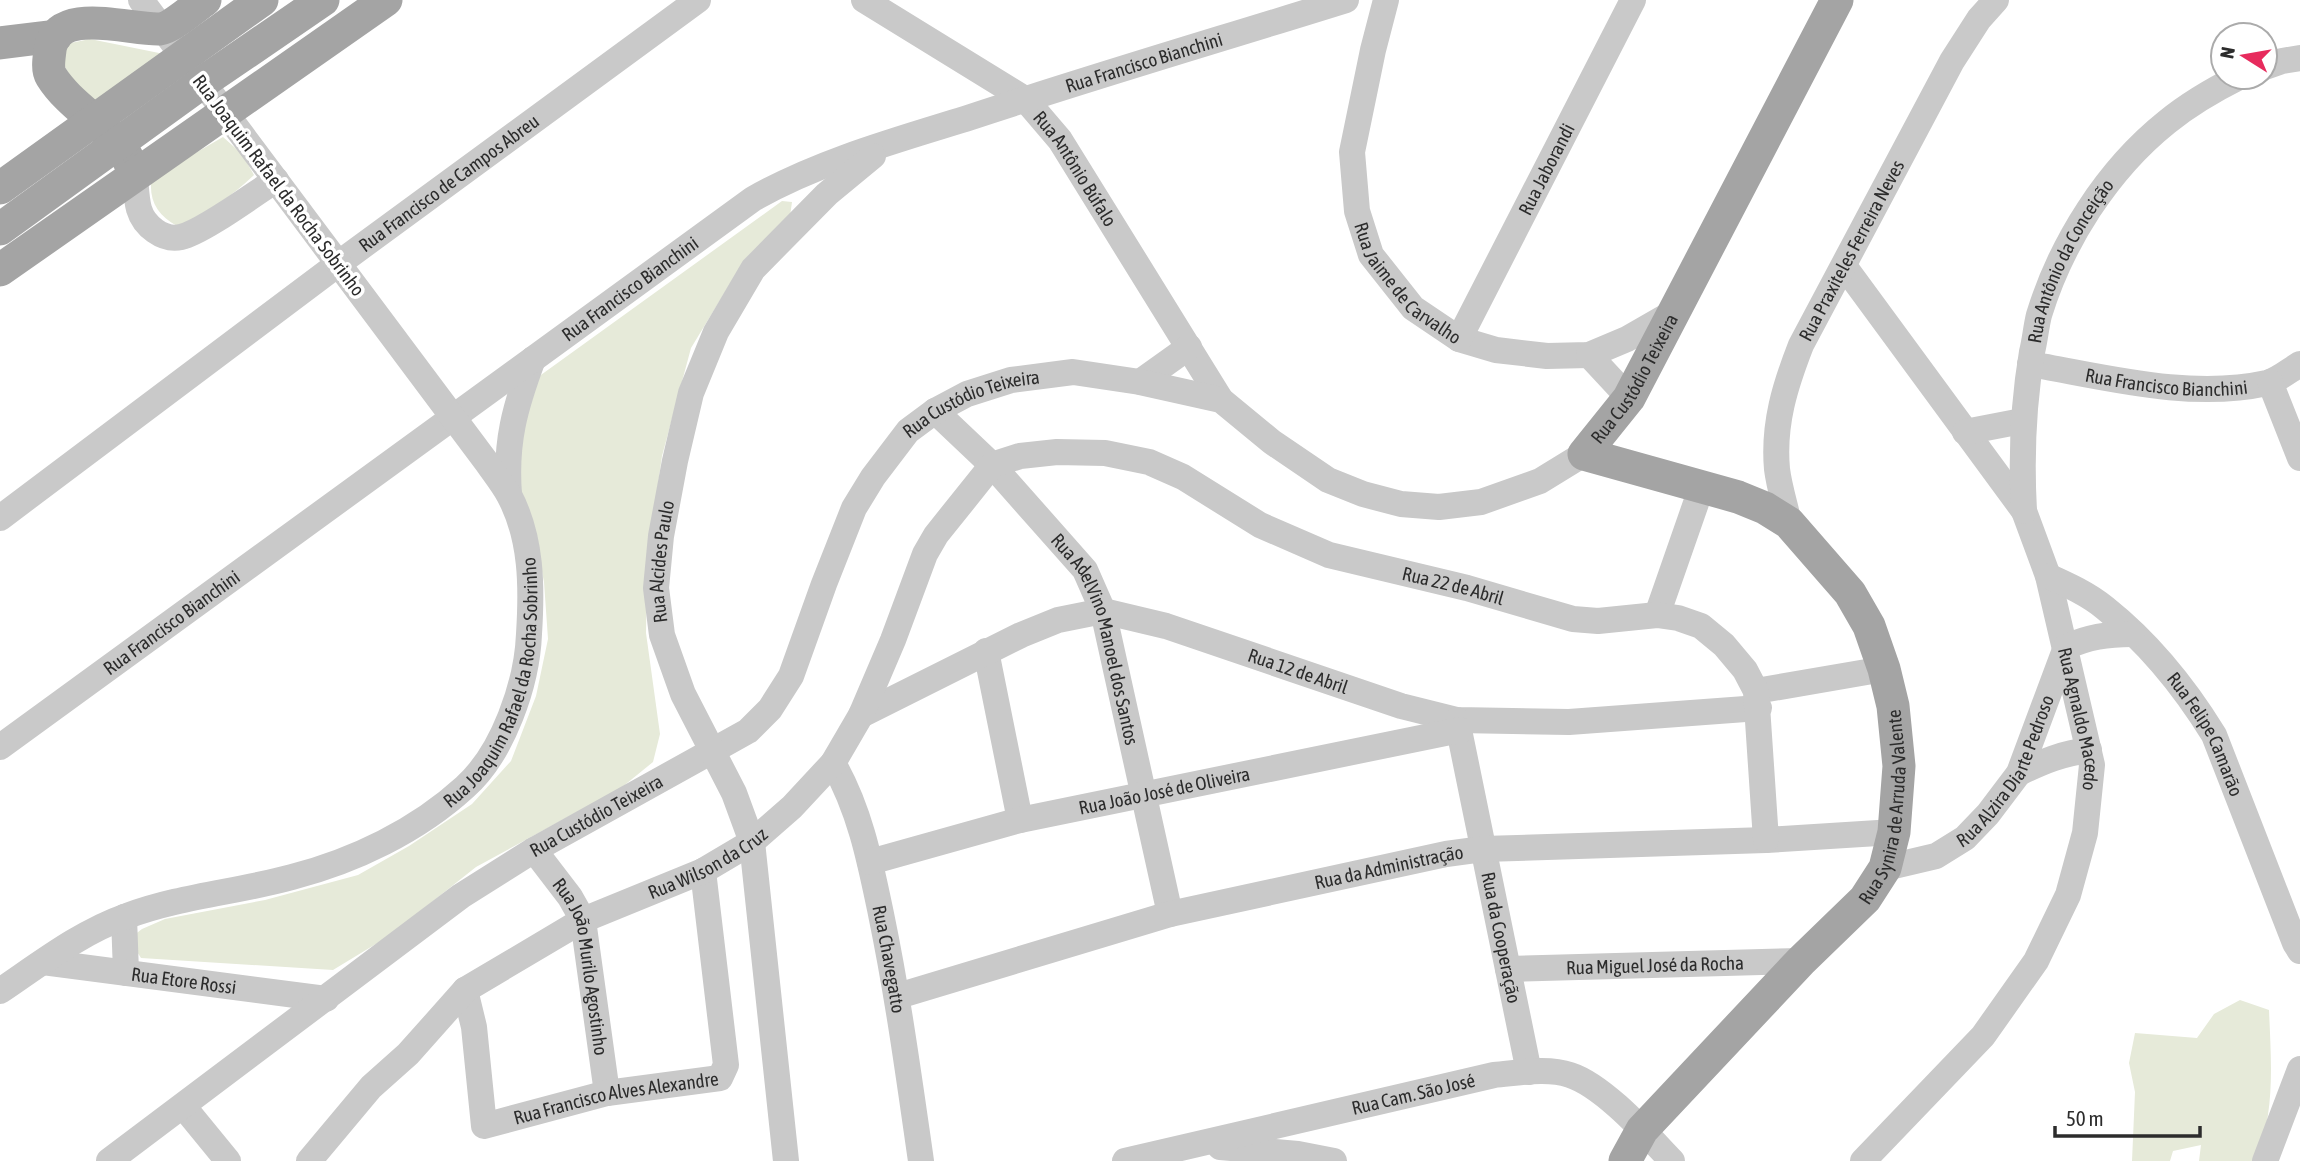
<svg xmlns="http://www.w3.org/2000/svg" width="2300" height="1161" viewBox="0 0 2300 1161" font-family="'Asap Condensed',sans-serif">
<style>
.green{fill:#e6ead9}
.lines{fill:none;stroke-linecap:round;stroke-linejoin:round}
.minor{stroke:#c9c9c9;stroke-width:26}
.major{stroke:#a4a4a4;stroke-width:33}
.labels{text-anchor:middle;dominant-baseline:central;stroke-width:7;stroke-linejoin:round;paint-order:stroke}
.street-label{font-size:19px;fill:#2c2c2c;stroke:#fff}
</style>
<rect width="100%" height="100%" fill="#fff"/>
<!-- green -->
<path class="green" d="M90,39l74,15 -76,54 -28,-50 6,-14z
M223,137l19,17 12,21c-22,21 -48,39 -77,51 -18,-10 -27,-23 -26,-43l34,-24z
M782,201l10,1 -2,14 -45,43 -54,89 -29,108 -15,106 -1,71 14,101 -7,28 -32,26 -145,79 -87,69 -56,34 -192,-12 -12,-19 13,-10 23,-10 100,-19 93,-25 51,-29 63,-42 39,-43 25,-65 12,-57 -4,-57 -11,-56 -27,-70 21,-71z
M2240,1000l29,10c2,50 7,104 -14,151h-56l2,-16 -28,6 -3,10h-38l3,-69 -6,-29 6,-30 62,5 17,-24z"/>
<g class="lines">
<!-- minor -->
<g class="minor">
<path id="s1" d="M864,0l161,99 35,41 161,260"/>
<path id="s2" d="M1386,0l-13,50 -21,102 5,59 14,44 42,53 46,31 37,11 51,6 42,-1 38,-16 47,-27"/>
<path d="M2265,67l17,-6 18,-3"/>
<path d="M135,176c1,10 1,22 4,33 5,17 24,32 42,28 22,-5 73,-43 95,-57"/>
<path id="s3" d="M1844,266l180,245 24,65 44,189 -7,68 -17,62 -32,66 -53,75 -120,125"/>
<path id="s4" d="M1459,339l174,-339"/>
<path d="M1589,355l40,43"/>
<path id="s5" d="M2030,364c76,13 160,36 237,19 11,-3 23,-13 33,-19"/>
<path d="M1140,382l49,-35"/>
<path d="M2270,382l30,76"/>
<path id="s6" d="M935,411l57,54 93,105 18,41 67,303"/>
<path d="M1965,432l57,-11"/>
<path d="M509,494c-4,-52 6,-87 24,-135"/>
<path id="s7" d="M2024,511c-3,-54 -1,-106 8,-159 3,-12 4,-25 7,-37 22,-72 68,-145 128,-193 22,-18 46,-32 72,-45"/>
<path id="s8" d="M0,518l338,-254 360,-264"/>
<path id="s9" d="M1789,523c-4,-18 -10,-37 -12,-54 -4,-45 8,-83 24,-124l151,-284 27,-42 17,-19"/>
<path id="s10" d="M2048,576c20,9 40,18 57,32 44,35 80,80 109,127l81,208 5,8"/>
<path d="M1657,615l45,-129"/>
<path d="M986,651l34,169"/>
<path d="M1756,691l128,-22"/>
<path id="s11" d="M861,715l160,-80 37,-15 45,-9 63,15 235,80 56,14 112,2 190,-14"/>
<path id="s12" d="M1457,720l72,352"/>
<path id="s13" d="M0,747l753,-548c67,-38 144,-59 218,-82 124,-41 250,-78 375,-117"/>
<path id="s14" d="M833,763c27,47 37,98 48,151 17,82 28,164 40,247"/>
<path d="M2019,773c23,-11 44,-20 70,-23"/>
<path id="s15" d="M534,850l36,47 13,23 24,173"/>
<path id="s16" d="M870,862l150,-42 440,-90"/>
<path id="s17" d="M1885,868l51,-12 29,-18 23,-24 31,-41 47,-126c22,-10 41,-13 66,-13"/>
<path d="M124,917l2,56"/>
<path id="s18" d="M43,962l283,37"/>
<path id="s19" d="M1508,969l293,-8"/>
<path id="s20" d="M465,990l9,37 10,99 123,-33 113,-15 6,-13 -23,-194"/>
<path id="s21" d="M0,991c40,-27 81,-59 127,-75 53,-20 111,-24 165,-39 62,-16 125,-46 173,-90 38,-34 62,-103 64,-153 3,-47 3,-96 -20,-139 -6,-11 -14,-21 -21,-31l-347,-464"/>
<path id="s22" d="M898,996l272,-82 276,-60 37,-5 283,-9 128,-8"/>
<path d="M183,1106l45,55"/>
<path d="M1220,1147l78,7 36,7"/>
<path id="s23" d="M109,1161l352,-265 73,-46 214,-119 22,-22 21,-33 33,-92 30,-76 19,-31 35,-46 27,-20 32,-17 44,-14 62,-8 67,10 81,18 51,42 56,38 35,14 38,10 38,3 42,-5 59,-21 44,-27"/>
<path id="s24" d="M309,1161l62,-74 37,-33 57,-64 118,-70 120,-49 49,-29 40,-35 41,-44 28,-48 32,-75 32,-86 11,-19 56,-70 28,-9 37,-4 48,1 44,9 34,15 77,48 69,30 138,33 106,31 25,2 59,-6 21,3 23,8 23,19 21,25 11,21 10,149"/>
<path id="s25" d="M786,1161l-34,-319 -18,-49 -51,-99 -21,-59 -6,-47 5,-52 14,-75 16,-68 25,-61 37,-63 74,-75 46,-38"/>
<path id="s26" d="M1125,1161l369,-86c24,-2 53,-8 76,0 34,11 77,60 102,86"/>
<path d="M2265,1161l35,-92"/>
</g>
<!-- major -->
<g class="major">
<path d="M0,43l56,-7"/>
<path d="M130,163c-16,-36 -58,-53 -79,-87 -4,-6 -2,-18 -1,-26 6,-46 82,-19 110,-21 11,-1 35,-22 45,-29"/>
<path d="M0,188l262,-188"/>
<path d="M0,229l203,-147 120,-82"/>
<path d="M0,270l386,-270"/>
<path id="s27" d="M1625,1161l17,-31 159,-169 64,-62 20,-31 9,-36 5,-66 -6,-60 -9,-37 -15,-43 -19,-33 -61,-70 -24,-15 -27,-11 -154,-43 45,-56 208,-398"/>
</g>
</g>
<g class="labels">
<!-- street labels -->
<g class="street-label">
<text stroke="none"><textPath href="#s13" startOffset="1346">Rua Francisco Bianchini</textPath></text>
<text stroke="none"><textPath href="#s1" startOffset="275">Rua Antônio Búfalo</textPath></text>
<text stroke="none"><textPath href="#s4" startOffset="191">Rua Jaborandi</textPath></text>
<text stroke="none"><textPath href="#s8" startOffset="560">Rua Francisco de Campos Abreu</textPath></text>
<text transform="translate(279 185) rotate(53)">Rua Joaquim Rafael da Rocha Sobrinho</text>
<text stroke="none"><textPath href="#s9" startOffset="290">Rua Praxiteles Ferreira Neves</textPath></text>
<text stroke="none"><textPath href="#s7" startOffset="259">Rua Antônio da Conceição</textPath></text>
<text stroke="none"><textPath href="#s2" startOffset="306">Rua Jaime de Carvalho</textPath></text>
<text stroke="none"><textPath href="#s13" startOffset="779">Rua Francisco Bianchini</textPath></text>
<text stroke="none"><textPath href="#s27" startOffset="1080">Rua Custódio Teixeira</textPath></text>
<text stroke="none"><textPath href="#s5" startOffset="138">Rua Francisco Bianchini</textPath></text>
<text stroke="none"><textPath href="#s23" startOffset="1186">Rua Custódio Teixeira</textPath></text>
<text stroke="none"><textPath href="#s25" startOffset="621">Rua Alcides Paulo</textPath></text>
<text stroke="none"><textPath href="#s24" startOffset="1500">Rua 22 de Abril</textPath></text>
<text stroke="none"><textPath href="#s13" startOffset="212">Rua Francisco Bianchini</textPath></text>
<text stroke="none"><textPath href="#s6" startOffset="287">Rua AdelVino Manoel dos Santos</textPath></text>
<text stroke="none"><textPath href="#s11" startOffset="469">Rua 12 de Abril</textPath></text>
<text stroke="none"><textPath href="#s21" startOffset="625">Rua Joaquim Rafael da Rocha Sobrinho</textPath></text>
<text stroke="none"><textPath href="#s3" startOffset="520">Rua Agnaldo Macedo</textPath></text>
<text stroke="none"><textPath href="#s10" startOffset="229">Rua Felipe Camarão</textPath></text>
<text stroke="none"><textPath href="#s17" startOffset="166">Rua Alzira Diarte Pedroso</textPath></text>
<text stroke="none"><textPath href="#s16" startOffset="303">Rua João José de Oliveira</textPath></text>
<text stroke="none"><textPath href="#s27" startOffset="453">Rua Synira de Arruda Valente</textPath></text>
<text stroke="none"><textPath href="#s23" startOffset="598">Rua Custódio Teixeira</textPath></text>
<text stroke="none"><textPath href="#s24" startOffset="506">Rua Wilson da Cruz</textPath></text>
<text stroke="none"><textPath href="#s22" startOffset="508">Rua da Administração</textPath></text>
<text stroke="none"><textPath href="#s12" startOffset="222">Rua da Cooperação</textPath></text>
<text stroke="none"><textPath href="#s14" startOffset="205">Rua Chavegatto</textPath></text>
<text stroke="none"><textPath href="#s19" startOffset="147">Rua Miguel José da Rocha</textPath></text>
<text stroke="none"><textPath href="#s15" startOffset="130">Rua João Murilo Agostinho</textPath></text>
<text stroke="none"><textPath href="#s18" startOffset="142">Rua Etore Rossi</textPath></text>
<text stroke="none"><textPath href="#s26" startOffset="296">Rua Cam. São José</textPath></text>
<text stroke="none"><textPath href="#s20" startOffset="273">Rua Francisco Alves Alexandre</textPath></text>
</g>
</g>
<!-- north arrow -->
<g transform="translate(2244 56) rotate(281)"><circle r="33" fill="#ffffff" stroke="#ababab" stroke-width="2"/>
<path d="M0-5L12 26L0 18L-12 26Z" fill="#e72b5d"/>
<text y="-10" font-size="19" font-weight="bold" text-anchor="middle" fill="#2c2c2c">N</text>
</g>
<!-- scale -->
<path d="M2055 1126v10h145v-10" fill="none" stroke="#2c2c2c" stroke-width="3.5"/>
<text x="2066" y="1126" font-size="21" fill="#2c2c2c" stroke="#ffffff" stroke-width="5" paint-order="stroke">50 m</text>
</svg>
